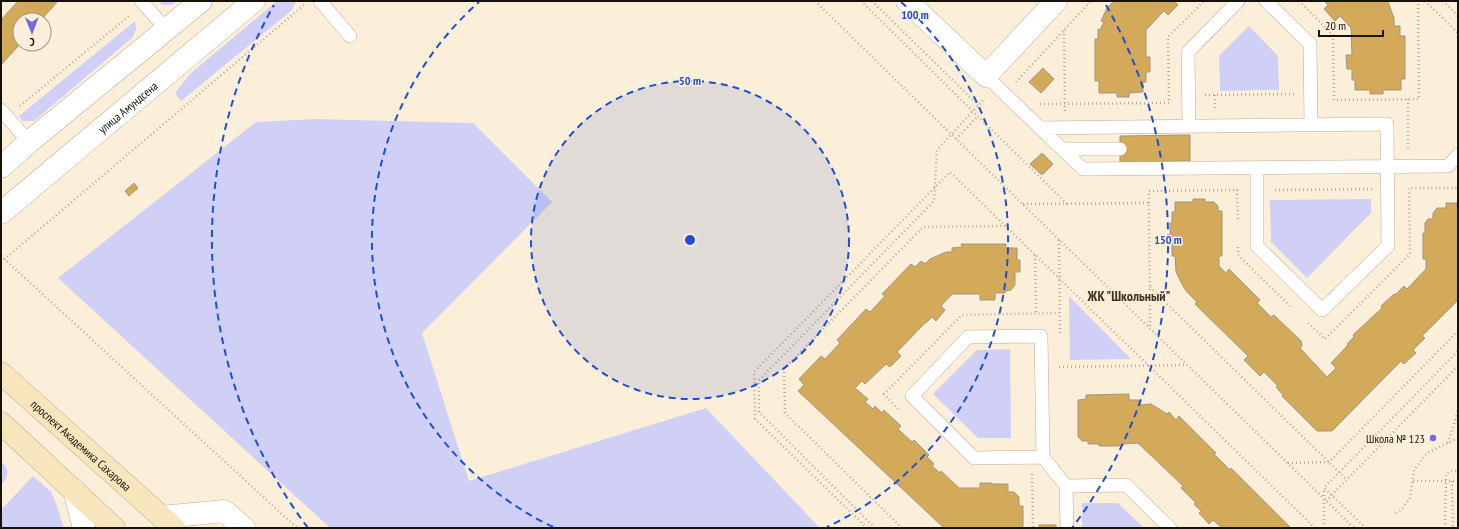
<svg xmlns="http://www.w3.org/2000/svg" width="1459" height="529" viewBox="0 0 1459 529" font-family="'PT Sans Narrow',sans-serif">
<style>
.green{fill:#d0d0f7}
.building{fill:#d3a95a;stroke:#a39782}
.lines{fill:none;stroke-linecap:round;stroke-linejoin:round}
.service-casing{stroke:#b9ac97;stroke-width:14}
.minor-casing{stroke:#b9ac97;stroke-width:23}
.tertiary-casing{stroke:#b9ac97;stroke-width:23}
.secondary-casing{stroke:#b9ac97;stroke-width:23}
.path{stroke:#b7ac9b;stroke-width:2.5;stroke-dasharray:1 3;stroke-linecap:butt}
.service{stroke:#fff;stroke-width:13}
.minor{stroke:#fff;stroke-width:22}
.tertiary{stroke:#fff;stroke-width:22}
.secondary{stroke:#f7e5bb;stroke-width:22}
.ring{fill:none;stroke:#1d4ed8;stroke-width:2;stroke-dasharray:7 5}
.poi-dot{fill:#7668e3;stroke:#fcefd9;stroke-width:1.5}
.labels{text-anchor:middle;dominant-baseline:central;stroke-width:3;stroke-linejoin:round;paint-order:stroke}
.street-label{font-size:12px;fill:#16120a;stroke:#fcefd9}
.poi-label{font-size:12px;fill:#16120a;stroke:#fcefd9;text-anchor:end}
.quarter-label{font-size:14px;font-weight:bold;fill:#3f3422;stroke:#fcefd9}
.centre{fill:#1d4ed8;stroke:#fcefd9;stroke-width:2}
.ring-label{font-size:12px;text-anchor:middle;font-weight:bold;fill:#1d4ed8;stroke:#fcefd9;stroke-width:3;stroke-linejoin:round;paint-order:stroke}
</style>
<rect width="100%" height="100%" fill="#fcefd9"/>
<!-- green -->
<path class="green" d="M158,1h19l-6,4h-9z
M277,1h19l-4,9 -111,91 -6,-8 15,-19z
M135,21l1,8 -3,8 -99,84h-12l-3,-5z
M1249,26l29,30 1,34 -59,1 -1,-35z
M315,119l158,4 79,79 -130,131 47,148 237,-73 114,120h-490l-272,-250 198,-156z
M1371,199v14l-64,65 -36,-36 -1,-42z
M1069,296l62,63 -61,1z
M1010,349l1,89h-33l-45,-44 44,-44z
M1,461c9,9 8,15 0,24z
M33,476l18,16 5,11 8,25h-63v-18z
M1082,503h36l26,25h-62z"/>
<!-- building -->
<path class="building" d="M18,1h40l-17,19h-21v24l-19,21v-45z
M1112,1h62l4,4 -10,10 -4,-4 -18,19v27h4v15h-4v10h-3v10l-14,1v4h-12v-4h-18v-12h-4v-42h3v-10l2,1 4,-8 -3,-1 6,-13 6,-6z
M1324,1h62l2,1 6,16v8h6v10h5v43h-4v11h-18v4h-13v-4h-15v-10h-3v-11h-5l-1,-14h6l-1,-27 -11,-12 -5,5 -11,-12 4,-4z
M1043,68l11,11 -13,14 -12,-11z
M1190,135v26l-70,1v-26z
M1042,153l11,11 -11,11 -12,-11z
M134,183l4,5 -9,8 -4,-5z
M1193,199h12v3h9l4,4v5h4v45h-3v10l7,7 3,-4 31,31 -3,3 14,14 3,-2 27,26 1,5 -2,2 27,29 9,-9 -5,-5 17,-18 -1,-1 7,-7 -1,-2 29,-27 -1,-2 13,-12 1,1 9,-9 3,3 19,-20v-10h-3v-26h2v-10l3,-4h5v-6l4,-5h9v-5h11v4h1v93l-36,36 3,2 -12,12 3,3 -12,11 -3,-3 -69,70h-15l-35,-35 1,-1 -7,-8 2,-1 -14,-14 -4,4 -16,-16 4,-4 -53,-52 2,-2 -11,-11 -5,-9 -5,-10 -1,-16h-3v-12h-2v-21h2v-11h3v-10h18z
M961,244h45v4h11v12h3v12h-5v13l-4,5 -6,1v2h-10v7h-15v-6h-28l-11,12 4,4 -9,11 -4,-4 -6,6h-1l-28,29 4,4 -11,11 -4,-3 -21,20 -3,-3 -7,7 13,11 -3,3 8,7 2,-3 7,7 2,-3 17,16 -3,3 14,13 2,-2 15,15 -2,2 7,7 -2,2 8,7 1,-2 18,17h21v-5h12v1h16v8h6l5,5v9h4v22h-79l-146,-137 6,-6 -5,-6 22,-23 4,3 15,-16 -3,-3 29,-31 4,3 15,-16 -3,-2 29,-30 4,3 6,-6 4,3 5,-5 16,-7h6v-4l10,-1z
M1129,394v6h11v5l11,-1 16,10 2,-2 7,8 3,-4 37,37 -2,1 16,16 1,-2 60,60h-69l-9,-8 -4,4 -10,-11 2,-2 -7,-7 2,-1 -15,-15 2,-2 -45,-43 -16,1v2h-23v-2h-11v-3h-6l-4,-4v-37l8,-1v-4z
M1039,525h17v3h-17z"/>
<g class="lines">
<defs>
<path id="service" d="M141,1l26,29
M320,1l30,35
M1266,1l44,43 1,81
M986,76l97,93 365,-3 10,-11
M1,110l28,32
M1189,126l-1,-74 50,-51
M1040,128l347,-4 1,122 -66,64 -65,-64v-78
M1062,149h58
M1043,457l-69,1 -62,-62 56,-59 73,-1 2,121 23,29 1,42
M1066,486l60,-1 44,43"/>
<path id="minor" d="M907,1l79,75 70,-75
M74,490l10,38
M162,517l62,-6 20,17"/>
<g id="tertiary">
<path d="M1,167l28,-25 172,-141"/>
<path id="s1" d="M1,213l253,-212"/>
</g>
<g id="secondary">
<path id="s2" d="M1,373l173,155"/>
<path d="M1,423l113,105"/>
</g>
</defs>
<!-- service casing -->
<use href="#service" class="service-casing"/>
<!-- minor casing -->
<use href="#minor" class="minor-casing"/>
<!-- tertiary casing -->
<use href="#tertiary" class="tertiary-casing"/>
<!-- secondary casing -->
<use href="#secondary" class="secondary-casing"/>
<!-- path -->
<path class="path" d="M815,1l539,527
M861,1l206,203
M872,1l106,104
M1299,1l34,34 1,65 85,-1 -1,-98
M1425,1l33,32
M1443,1l15,15
M1064,30l1,81
M1016,82l75,-81
M1205,95l89,-1
M1215,95v15
M1408,99v51
M1040,104l129,-1 -1,-66 36,-36
M20,106l110,-91
M956,139l22,-23
M1275,190l97,-1
M1149,203v-12l88,-1 1,32
M1023,204l126,-1 1,126
M1059,240l1,94
M1238,247v8l52,51
M1035,255l1,59
M1,256l296,272
M1,262l303,-257
M1150,287l197,193
M1308,323l17,16 85,-85 -1,-66h49
M1059,367l127,-2
M898,409l-14,-15 78,-79 97,-2
M1448,443l10,-32
M1288,463l41,-1 129,-131
M1032,474l1,54
M1413,481h45
M1452,481l1,47
M1326,501l132,-135
M1396,513l6,-4 8,-11 4,-28 13,-17 31,-15
M867,528l-112,-109 -1,-47 196,-200 365,356
M875,528l-116,-116v-32l175,-179 3,-51 48,-52
M902,528l-117,-115 -1,-44 139,-142 82,-1
M1324,528v-40
M1366,528l-42,-40 134,-137
M1445,528l1,-54 5,-3h7"/>
<!-- service -->
<use href="#service" class="service"/>
<!-- minor -->
<use href="#minor" class="minor"/>
<!-- tertiary -->
<use href="#tertiary" class="tertiary"/>
<!-- secondary -->
<use href="#secondary" class="secondary"/>
</g>
<!-- distance rings -->
<circle cx="690" cy="240" r="159" fill="#1d4ed8" fill-opacity=".12"/>
<g class="ring">
<circle cx="690" cy="240" r="159"/>
<path d="M553 527A318 318 0 0 1 479 2M901 2A318 318 0 0 1 827 527"/>
<path d="M308 528A478 478 0 0 1 274 5M1106 5A478 478 0 0 1 1072 528"/>
</g>
<!-- markers -->
<circle class="poi-dot" cx="1433" cy="438" r="4"/>
<g class="labels">
<!-- street labels -->
<g class="street-label">
<text stroke="none"><textPath href="#s1" startOffset="165">улица Амундсена</textPath></text>
<text stroke="none"><textPath href="#s2" startOffset="108">проспект Академика Сахарова</textPath></text>
</g>
<!-- poi labels -->
<g class="poi-label">
<text x="1425" y="438">Школа № 123</text>
</g>
<!-- quarter labels -->
<g class="quarter-label">
<text x="1129" y="296">ЖК "Школьный"</text>
</g>
</g>
<circle cx="690" cy="240" r="6" class="centre"/>
<g class="ring-label">
<text x="915" y="19">100 m</text>
<text x="690" y="85">50 m</text>
<text x="1168" y="244">150 m</text>
</g>
<!-- border -->
<rect width="1459" height="529" fill="none" stroke="#16120a" stroke-width="4"/>
<!-- north arrow -->
<g transform="translate(32 32) rotate(179)"><circle r="19" fill="#fcefd9" stroke="#a09786"/>
<path d="M0-3L7 15L0 10L-7 15Z" fill="#7668e3"/>
<text y="-6" font-size="11" font-weight="bold" text-anchor="middle" fill="#16120a">С</text>
</g>
<!-- scale -->
<path d="M1319 30v6h64v-6" fill="none" stroke="#16120a" stroke-width="2"/>
<text x="1325" y="30" font-size="12" fill="#16120a" stroke="#fcefd9" stroke-width="3" paint-order="stroke">20 m</text>
</svg>
